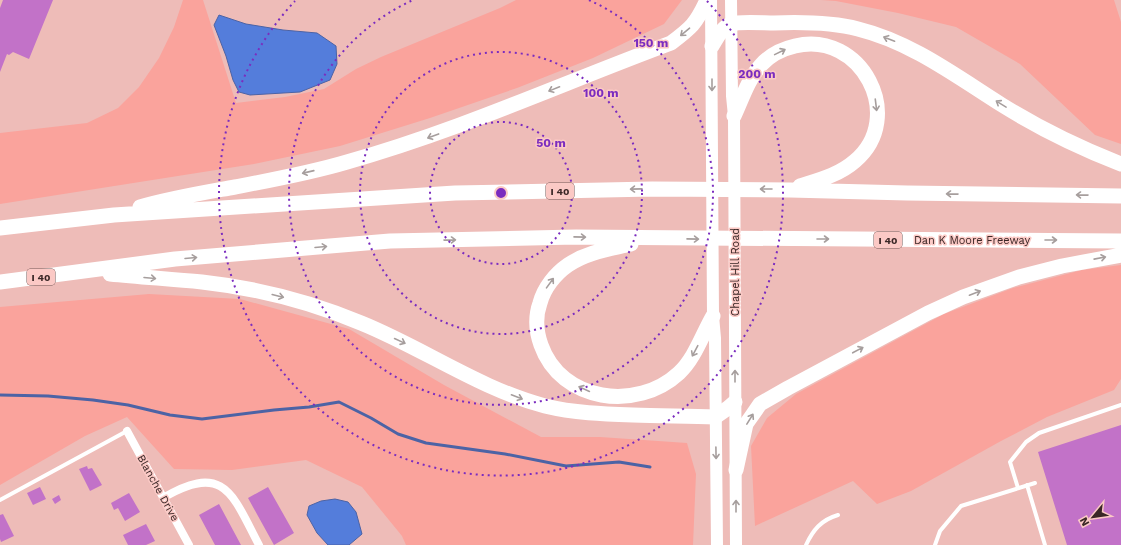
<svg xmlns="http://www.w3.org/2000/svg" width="1121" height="545" viewBox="0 0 1121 545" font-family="'Work Sans',sans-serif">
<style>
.green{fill:#faa39c}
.water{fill:#547ddb;stroke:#4c63a5}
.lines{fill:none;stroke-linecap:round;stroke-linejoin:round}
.stream{stroke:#4c63a5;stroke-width:3}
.building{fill:#c272c8}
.service{stroke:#fff;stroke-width:4}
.minor{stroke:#fff;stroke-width:8}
.secondary{stroke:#fff;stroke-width:12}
.motorway{stroke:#fff;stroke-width:15}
.oneway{stroke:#a69e9d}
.ring{fill:none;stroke:#7b2cbf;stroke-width:2;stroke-dasharray:2 4}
.labels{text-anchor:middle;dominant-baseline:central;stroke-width:3;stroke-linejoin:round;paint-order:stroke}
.shield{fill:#fbc9c5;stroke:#745856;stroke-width:1}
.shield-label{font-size:10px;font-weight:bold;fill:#3a2726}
.street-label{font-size:11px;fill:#3a2726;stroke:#fbc9c5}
.centre{fill:#7b2cbf;stroke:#fbc9c5;stroke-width:2}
.ring-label{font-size:12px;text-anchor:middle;font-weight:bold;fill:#7b2cbf;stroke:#fbc9c5;stroke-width:3;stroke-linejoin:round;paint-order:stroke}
</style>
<rect width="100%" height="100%" fill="#eebcb8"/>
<!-- green -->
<path class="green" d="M183,0h20l33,103 49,-6 39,-8 32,-20 25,-12 119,-49 16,-8h166l-18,24 -71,34 -76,30 -87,30 -90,28 -86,18 -254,40v-71l87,-10 31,-15 21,-21 20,-29 15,-31z
M821,0h293l7,22v122l-26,-9 -75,-71 -64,-37 -58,-14 -62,-12z
M1121,265v114l-7,11 -67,27 -46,24 -90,50 -34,13 -24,-23 -98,45 -4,-80 16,-28 29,-24 148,-80 69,-26 69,-18z
M149,294l91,5 109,30 95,56 97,52h59l87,6 9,31 -3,71h-287l-4,-9 -40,-49 -56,-27 -74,10 -58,-1 -47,-52 -42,19 -85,49v-178z"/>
<!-- water -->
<path class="water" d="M219,15l27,9 37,6 34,3 19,13 1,18 -7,16 -30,12 -50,3 -11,-3 -6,-12 -7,-24 -12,-31z
M335,499l13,3 8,10 6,22 -13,11h-21l-11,-12 -10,-18 2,-9 12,-5z"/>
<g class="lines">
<!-- stream -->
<path class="stream" d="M0,395l48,1 45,4 35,5 42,10 32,4 72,-9 35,-3 30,-5 32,16 27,16 28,9 79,11 61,12 53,-4 31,5"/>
</g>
<!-- building -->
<path class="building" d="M3,0h50l-24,59 -16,-7 -4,3 -2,-1 -7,18v-64z
M1121,425v120h-54l-29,-93z
M87,466l1,3 4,-1 10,17 -12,6 -11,-22z
M40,487l6,12 -13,6 -6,-12z
M268,487l26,46 -20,12 -26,-47z
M129,493l11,19 -15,9 -7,-13 -4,2 -3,-7z
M59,495l2,5 -6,4 -3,-5z
M219,504l22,41h-26l-16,-30z
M3,514l11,22 -13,6 -1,-3v-24z
M146,524l9,17 -9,4h-18l-5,-10z"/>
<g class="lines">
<!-- service -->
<path class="service" d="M1027,485l18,60
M1018,488l-8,-26 16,-20 13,-9 82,-28
M0,500l127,-69
M806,545c7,-15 15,-25 32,-30
M935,545l5,-14 21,-25 74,-23"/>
<!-- minor -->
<path class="minor" d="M127,431l62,114
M163,498c62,-37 70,-2 96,47"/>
<!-- secondary -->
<path class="secondary" d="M711,0l2,316 2,22 2,207
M731,0l1,96 2,20 2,429"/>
<!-- motorway -->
<path class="motorway" d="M712,46c5,-8 10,-19 19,-22 8,-3 33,-1 43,-1 27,-1 57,-1 84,6 53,13 98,47 144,76 37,23 78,43 119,59
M734,116c8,-17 14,-37 27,-51 9,-10 21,-16 34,-19 66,-16 112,71 60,115 -16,14 -36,19 -55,25
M140,207c31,-9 62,-14 95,-20 37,-7 75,-14 112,-25 111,-31 216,-79 324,-119 20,-15 25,-19 36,-43
M0,228l114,-13 341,-22 197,-4 138,1 117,3 214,3
M631,244c-21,5 -44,8 -63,21 -13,9 -24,23 -28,38 -5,14 -4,28 1,42 20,57 96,67 138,28 16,-15 23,-38 34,-57
M110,274c30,3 61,5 92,8 54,6 109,20 159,41 62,25 119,66 184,83 29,7 58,8 88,9 28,1 55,1 82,2l13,-9 7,-6
M0,282l175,-23 215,-18 186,-4 545,4
M736,470l10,-46 5,-7 9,-13 28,-16 140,-75 35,-16 56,-20 43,-11 59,-11"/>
</g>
<!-- one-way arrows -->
<defs><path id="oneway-shaft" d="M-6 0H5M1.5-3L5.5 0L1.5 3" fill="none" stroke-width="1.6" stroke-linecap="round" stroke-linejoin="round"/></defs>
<g class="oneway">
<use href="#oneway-shaft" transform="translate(685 32) rotate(140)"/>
<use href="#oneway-shaft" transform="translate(889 39) rotate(-159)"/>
<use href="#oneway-shaft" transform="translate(780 52) rotate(-26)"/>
<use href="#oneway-shaft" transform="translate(712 85) rotate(90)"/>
<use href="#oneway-shaft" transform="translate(554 89) rotate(158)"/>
<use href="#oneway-shaft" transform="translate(1001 104) rotate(-148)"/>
<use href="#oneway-shaft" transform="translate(876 105) rotate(83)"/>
<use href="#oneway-shaft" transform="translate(433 136) rotate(160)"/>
<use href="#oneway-shaft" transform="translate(308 172) rotate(167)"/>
<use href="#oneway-shaft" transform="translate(636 189) rotate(179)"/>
<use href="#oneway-shaft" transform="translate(766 189) rotate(-180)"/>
<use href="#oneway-shaft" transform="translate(952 194) rotate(-179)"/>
<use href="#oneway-shaft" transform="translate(1082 195) rotate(-179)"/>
<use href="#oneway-shaft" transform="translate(580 237) rotate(1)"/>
<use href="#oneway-shaft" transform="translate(693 239) rotate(1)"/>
<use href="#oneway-shaft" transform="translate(823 239)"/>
<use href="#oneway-shaft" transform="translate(450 240) rotate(-1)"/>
<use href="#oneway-shaft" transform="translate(1051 240)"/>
<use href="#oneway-shaft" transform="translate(321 247) rotate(-5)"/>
<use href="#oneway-shaft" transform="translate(191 258) rotate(-5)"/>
<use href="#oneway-shaft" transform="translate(1100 258) rotate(-11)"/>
<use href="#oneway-shaft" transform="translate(150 278) rotate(5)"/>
<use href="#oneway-shaft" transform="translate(550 283) rotate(-54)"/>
<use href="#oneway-shaft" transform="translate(975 293) rotate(-21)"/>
<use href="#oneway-shaft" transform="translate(278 296) rotate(14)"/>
<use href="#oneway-shaft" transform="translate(400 341) rotate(25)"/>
<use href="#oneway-shaft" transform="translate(858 350) rotate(-28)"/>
<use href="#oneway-shaft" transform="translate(695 351) rotate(118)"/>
<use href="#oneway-shaft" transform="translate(735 376) rotate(-90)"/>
<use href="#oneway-shaft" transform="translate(584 389) rotate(-155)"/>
<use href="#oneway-shaft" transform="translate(517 397) rotate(21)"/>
<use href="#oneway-shaft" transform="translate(750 419) rotate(-58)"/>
<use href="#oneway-shaft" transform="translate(716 453) rotate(89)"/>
<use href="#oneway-shaft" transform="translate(736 506) rotate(-90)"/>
</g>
<!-- distance rings -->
<g class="ring">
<circle cx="501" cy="193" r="71"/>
<circle cx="501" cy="193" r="141"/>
<path d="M589 0A212 212 0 1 1 413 0"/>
<path d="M707 1A282 282 0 1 1 295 1"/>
</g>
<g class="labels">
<!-- shield labels -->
<g class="shield">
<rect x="546" y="183" width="28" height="16" rx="3"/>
<rect x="874" y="232" width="28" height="16" rx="3"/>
<rect x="27" y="269" width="28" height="16" rx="3"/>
</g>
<g class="shield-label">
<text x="560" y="191">I 40</text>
<text x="888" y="240">I 40</text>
<text x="41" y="277">I 40</text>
</g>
<!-- street labels -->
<g class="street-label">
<text x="972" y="240">Dan K Moore Freeway</text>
<text transform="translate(735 272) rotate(-90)">Chapel Hill Road</text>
<text transform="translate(158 488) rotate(61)">Blanche Drive</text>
</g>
</g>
<circle cx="501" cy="193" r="6" class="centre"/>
<g class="ring-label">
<text x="651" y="47">150 m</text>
<text x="757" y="78">200 m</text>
<text x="601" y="97">100 m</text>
<text x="551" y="147">50 m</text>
</g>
<!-- north arrow -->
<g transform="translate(1093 517) rotate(241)" stroke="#fbc9c5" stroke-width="3" paint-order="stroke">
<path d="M0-3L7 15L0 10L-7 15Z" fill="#3a2726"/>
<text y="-6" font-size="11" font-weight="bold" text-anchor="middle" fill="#3a2726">N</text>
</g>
</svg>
